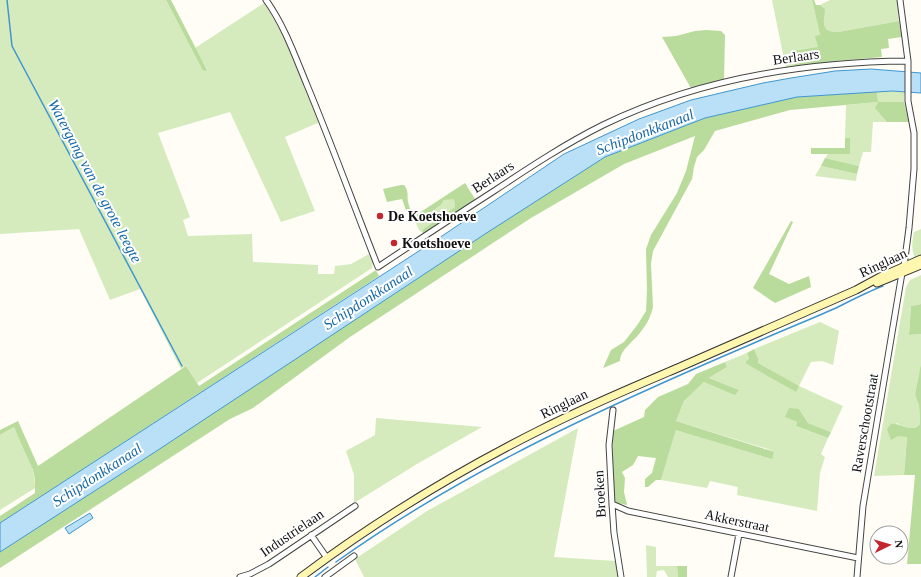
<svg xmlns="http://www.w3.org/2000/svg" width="921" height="577" viewBox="0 0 921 577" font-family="'Times New Roman',serif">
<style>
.green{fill:#d5ebbd}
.forest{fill:#b9dc9c}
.water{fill:#b9e0f7;stroke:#3f96cf}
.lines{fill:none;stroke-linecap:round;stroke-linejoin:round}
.stream{stroke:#3f96cf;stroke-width:1.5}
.street-casing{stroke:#444;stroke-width:7}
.secondary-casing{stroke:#333;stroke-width:9}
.street{stroke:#fff;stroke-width:5}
.secondary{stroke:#fff6b0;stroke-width:7}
.poi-dot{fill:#c4262e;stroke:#fff;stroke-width:1.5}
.labels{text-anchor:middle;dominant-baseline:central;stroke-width:4;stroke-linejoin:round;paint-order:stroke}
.street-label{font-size:14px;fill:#111;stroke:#fff}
.poi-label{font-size:14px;font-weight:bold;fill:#111;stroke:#fff;text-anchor:start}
.water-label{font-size:15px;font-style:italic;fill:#1768a6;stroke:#fff}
</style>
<rect width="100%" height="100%" fill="#fffdf5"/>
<!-- green -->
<path class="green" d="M0,0h166l37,71 4,-2 -12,-21 69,-45c24,37 39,78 56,119l-35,15 30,74 -34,11 -51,-110 -72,21 32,84 -7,3 5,16 64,-2 1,28 65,3v9h16l1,-8 16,-2 18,-10 4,9 -1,5 -175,115 -11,-17 -5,3 -41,-80 -30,11 -31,-71 -79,5z
M772,0h40l8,35 -2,12 -23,20 -9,2z
M830,0h67l2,21 -61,11c-14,0 -15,-5 -14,-17 0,-3 -2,-7 -4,-10z
M892,91l12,1v10h-26l-2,6 11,14h-14l-2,30h-8l-4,14 -34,-8 3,-4h22v-15l-5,-1 1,-33 32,-3 -1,-10z
M821,166l36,8 -1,7 -41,-5z
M447,199h6l2,4v4l-32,22v4l-4,-3 -3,-7 25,-18 3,-5z
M921,229v26l-6,3c-4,-9 -3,-16 -1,-26z
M921,275v29l-10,2 -2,29 12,-1v29l-6,32 4,10 1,19c-8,8 -16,2 -24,-1l2,13h9l-3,39 -30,1 32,-189 4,-7z
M820,322l19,9 -6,34 -11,-4 -11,1 -12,24 44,20 -12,26 -23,-9 -9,-14 -13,8 11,5 -1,4 32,12 -7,16 4,3 -5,16 -3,38 -80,-16 1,-8 -28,-6 -3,7 -46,-8 15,-50 98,21 -98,-30 8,-20 20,-19 35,8 -30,-12 18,-11 -2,-5 22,-9 2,5 -4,5 53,23 -40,-23v-5l-4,-9z
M376,418l106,9 -65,37 -63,39v-28l-8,-24 29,-16z
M14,427c9,19 22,40 21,61l-35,22v-75z
M578,428l-24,129 62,4 3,16h-255l-9,-18 72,-48z
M646,545l10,2v19h21l1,11h-10l-4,-7 -7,1 -1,6h-9z"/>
<!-- forest -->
<path class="forest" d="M166,0h5l36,70 -4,1z
M812,0h2l2,5h4l5,4c-1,14 -5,23 13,23l61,-11 3,16 -14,2 1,9 -8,1 1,8 -46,4 -41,6 -1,-16 24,-4 -3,-11 5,-1z
M706,30l15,1 4,4 -1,45 -32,10 -30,-53 14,-1 19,-5z
M877,92l1,10h26l5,20h-22l-12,-14 3,-6 -88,8 -75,21 -11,19 -7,7 -3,10 -2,12 -39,72 -2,13 2,43c-2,8 -5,16 -11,23 -6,10 -22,19 -22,31l-17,7 8,-18 13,-8 14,-18 8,-13 1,-20 -1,-42 5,-14 26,-42 9,-22 9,-35 -71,28 -93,54 -181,119 -97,71 -23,11 -230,149v-16l155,-100 330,-218 120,-77 100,-39 92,-21z
M845,138h5v16h-39v-6h34z
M825,158l34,8 -2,8 -36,-8z
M465,183l10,16 -50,34h-2v-4l32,-22v-4l-2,-4 -9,1 -3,5 -25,18 -3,-6z
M401,185h3c5,6 3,10 4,17 1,3 2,7 3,10l-4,1 -5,-14 -15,3 -4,-13z
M791,221l2,1 -24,52 20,10 20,-8 2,11 -36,16 -22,-15z
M376,270l3,6 -379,247v-7l35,-23v-14l-2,-9 -19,-43 -14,8v-5l18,-9 20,45 148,-100 13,20z
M921,304v30l-12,1 2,-29z
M754,349l4,9v5l41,23 -3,6 -51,-29 4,-5 -2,-5z
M725,362l2,5 -18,11 30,12 -4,5 -31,-13 -20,19 -8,20 98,31 -2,7 -96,-29 -15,50h-5l-8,7h-3v-8l7,-6 4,-15 -18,-2 -5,9 -11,7 3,6 -1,14 3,13 -11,-2c-6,-10 -3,-58 -3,-72l31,-14 1,-7 13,-13 30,-13 8,-10z
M921,363v201h-14l8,-89h-11l3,-38 -9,-1 -7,4 -4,-11 4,-5c10,-2 19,10 29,0l-1,-19 -4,-10z
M789,408l10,1 9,14 23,9 -3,6 -32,-12 1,-4 -12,-5z
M677,566h10v11h-9z"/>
<!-- water -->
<path class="water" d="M871,69l50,4v20l-29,-2 -95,6 -92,21 -100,39 -120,77 -330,218 -155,100v-29l442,-287 122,-82 75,-35 52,-19 72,-17 28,-5 44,-7z
M90,513l3,5 -24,16 -4,-6z"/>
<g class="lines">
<!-- stream -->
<path class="stream" d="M7,0l5,46 170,320
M336,562c129,-92 273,-157 418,-219 27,-12 55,-23 82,-35 16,-8 31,-16 47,-22
M315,577l13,-10"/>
<defs>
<path id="street" d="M266,0c18,25 29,56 41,85 25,60 47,121 71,182 39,-26 77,-51 116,-76 36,-24 71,-47 109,-66 95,-46 201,-63 305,-64
M900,0l8,61v40l6,32v36l-5,59 -5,38
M613,410l-4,35 3,59 2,29 7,44
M612,504l16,7 230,47
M311,535l16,23
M240,577l10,-3 19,-10 86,-58
M325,577l29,-21
M731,577l8,-43
M857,577l6,-71 39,-233"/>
<path id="secondary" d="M877,283l44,-18
M301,577c75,-56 155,-105 239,-147 45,-23 93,-43 140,-63 59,-26 117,-51 176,-77l24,-13 41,-18"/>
</defs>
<!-- street casing -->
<use href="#street" class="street-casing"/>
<!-- secondary casing -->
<use href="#secondary" class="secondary-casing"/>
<!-- street -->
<use href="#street" class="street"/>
<!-- secondary -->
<use href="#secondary" class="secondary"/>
</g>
<!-- markers -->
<g class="poi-dot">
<circle cx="380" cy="216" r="4"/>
<circle cx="394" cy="243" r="4"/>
</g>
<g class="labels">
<!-- street labels -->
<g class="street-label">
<text transform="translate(796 57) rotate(-8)">Berlaars</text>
<text transform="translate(493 177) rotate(-33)">Berlaars</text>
<text transform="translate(883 263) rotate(-25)">Ringlaan</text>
<text transform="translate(564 404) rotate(-26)">Ringlaan</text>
<text transform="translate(865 423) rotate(-80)">Raverschootstraat</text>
<text transform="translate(600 494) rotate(-93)">Broeken</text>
<text transform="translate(737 521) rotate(12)">Akkerstraat</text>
<text transform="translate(292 533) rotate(-34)">Industrielaan</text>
</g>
<!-- poi labels -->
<g class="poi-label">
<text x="388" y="216">De Koetshoeve</text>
<text x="402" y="243">Koetshoeve</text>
</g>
<!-- water labels -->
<g class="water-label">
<text transform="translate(645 132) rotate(-21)">Schipdonkkanaal</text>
<text transform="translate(95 181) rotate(62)">Watergang van de grote leegte</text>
<text transform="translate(368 298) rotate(-33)">Schipdonkkanaal</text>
<text transform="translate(97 475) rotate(-33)">Schipdonkkanaal</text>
</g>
</g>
<!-- north arrow -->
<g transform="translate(889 545) rotate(85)"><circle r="19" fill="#ffffff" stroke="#a0a0a0"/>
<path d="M0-3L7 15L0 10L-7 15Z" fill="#c4262e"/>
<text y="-6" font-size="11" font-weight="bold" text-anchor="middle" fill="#111111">N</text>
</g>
</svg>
